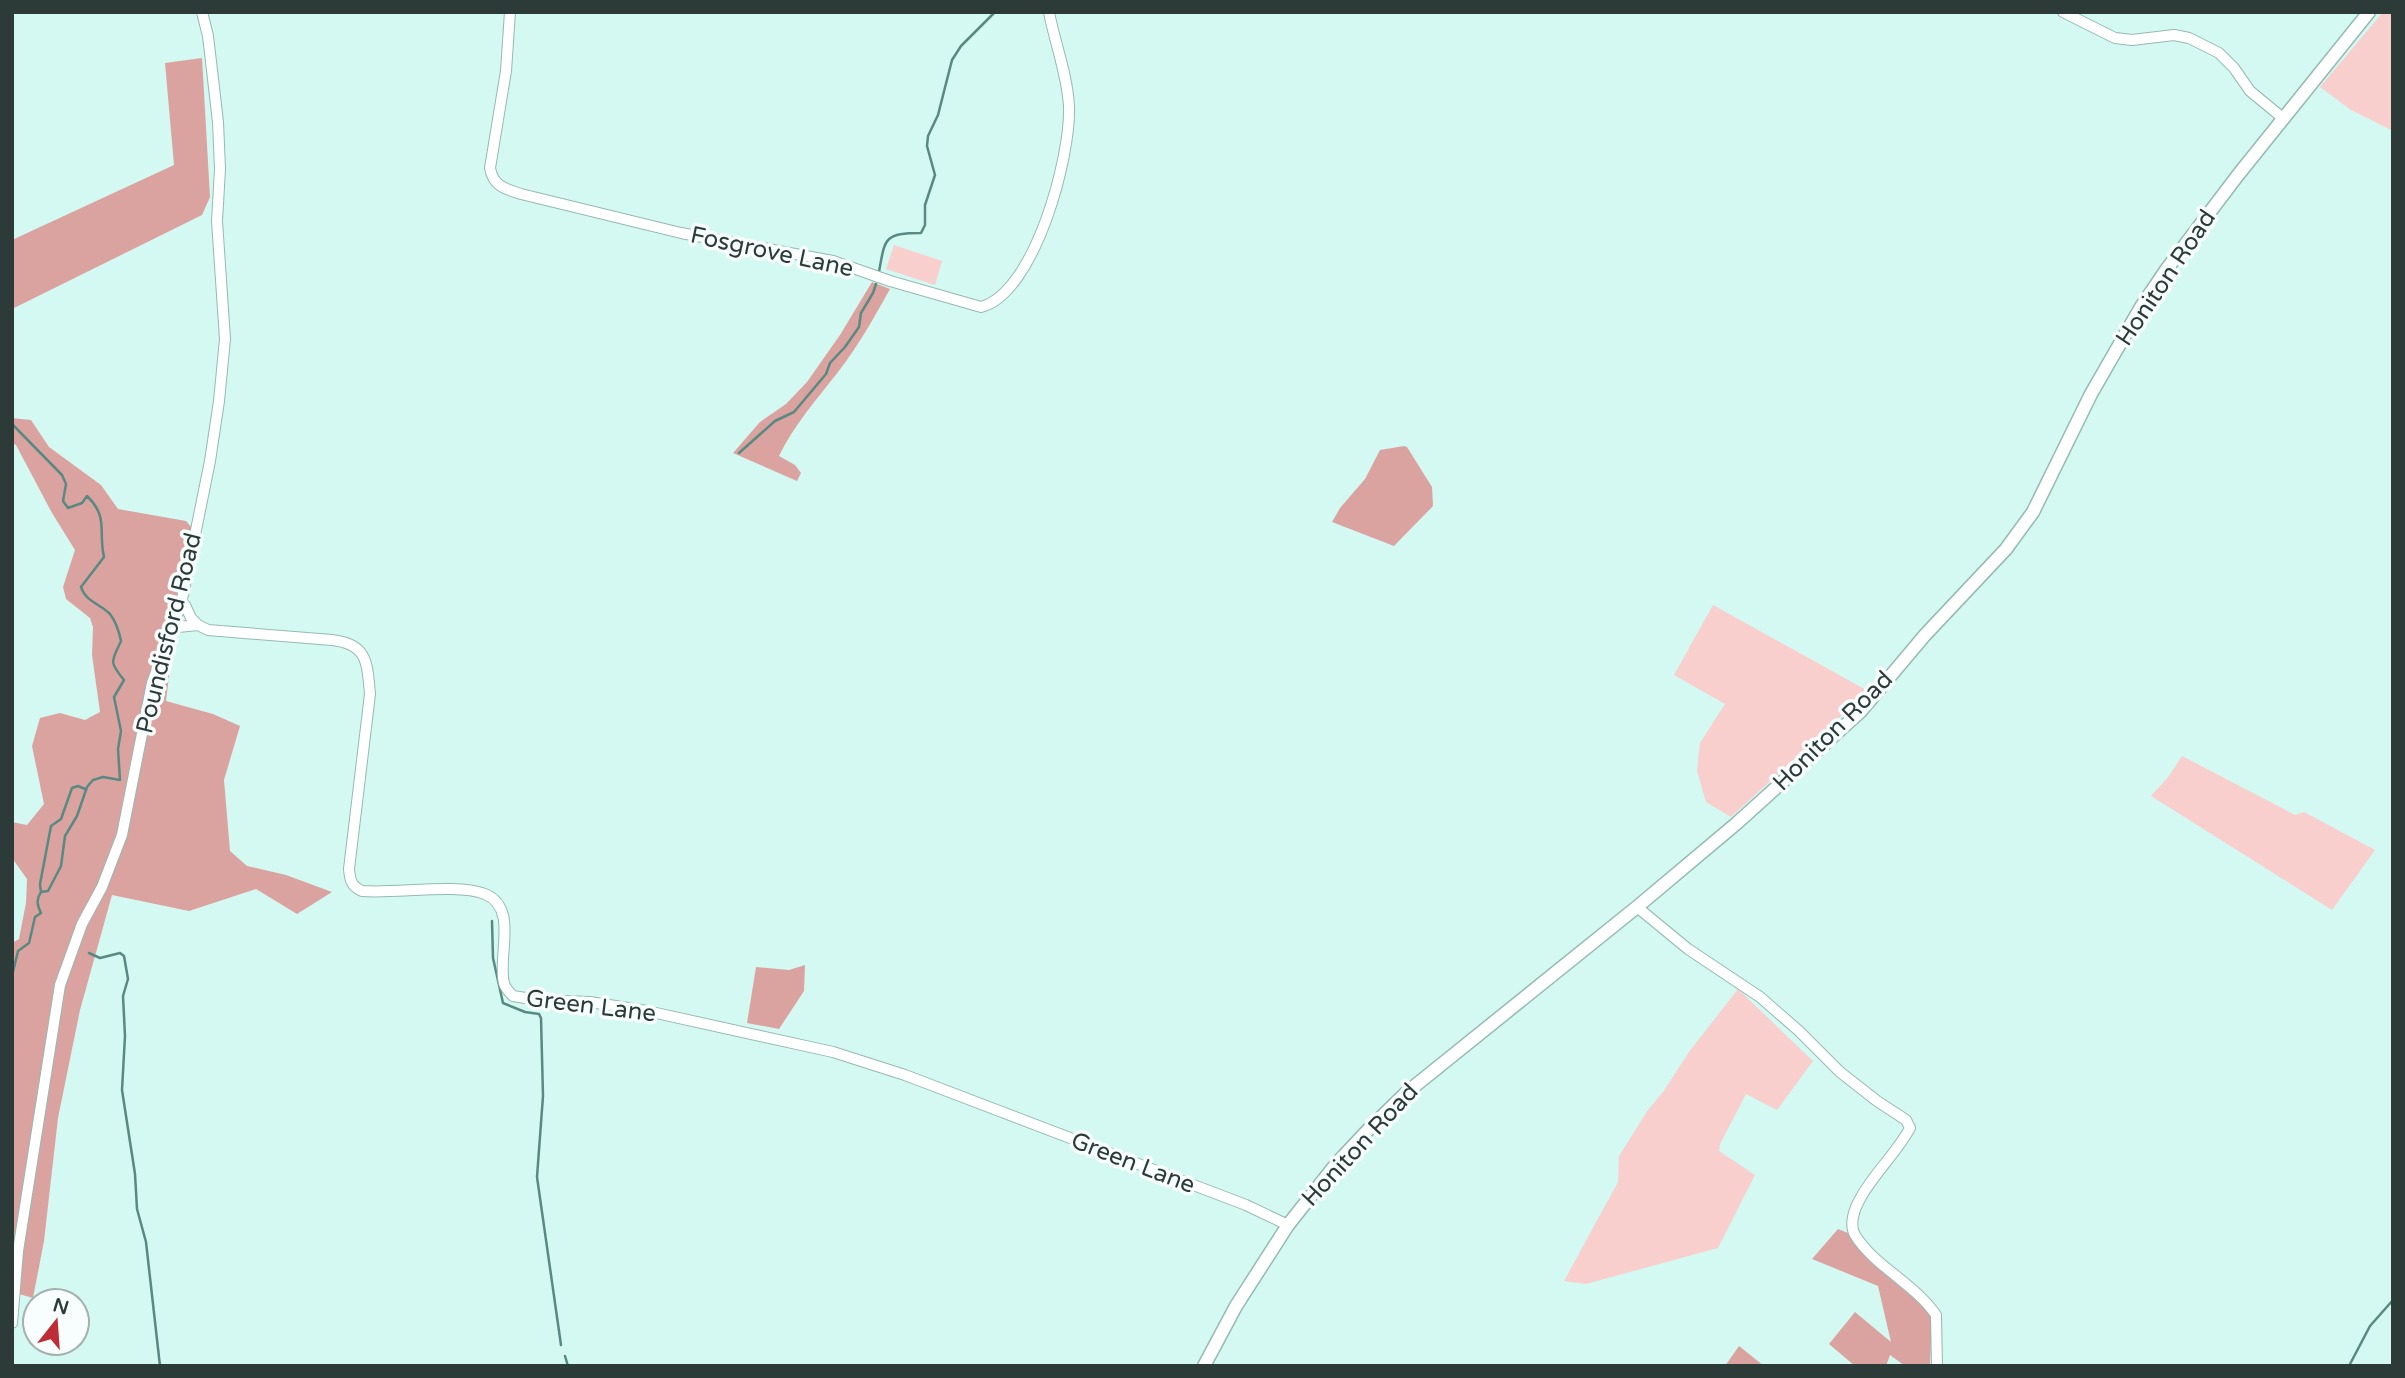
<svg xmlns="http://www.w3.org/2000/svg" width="2405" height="1378" viewBox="0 0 2405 1378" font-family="'Varela Round',sans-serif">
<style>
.green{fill:#f8cfcc}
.forest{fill:#dba3a0}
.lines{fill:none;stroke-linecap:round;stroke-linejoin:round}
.stream{stroke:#588982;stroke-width:2.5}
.minor-casing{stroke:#96b9b3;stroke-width:12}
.major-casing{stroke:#96b9b3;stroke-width:15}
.minor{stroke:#fff;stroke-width:10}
.major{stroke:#fff;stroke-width:12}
.labels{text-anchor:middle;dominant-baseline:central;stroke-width:7;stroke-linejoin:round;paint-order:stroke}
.street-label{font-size:24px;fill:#2d3b38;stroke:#f7fefd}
</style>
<rect width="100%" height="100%" fill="#d4f8f2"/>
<!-- green -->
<path class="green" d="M2383,12h10v119l-42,-21 -31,-23z
M894,245l48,16 -7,24 -49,-16z
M1713,605l155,86 -137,126 -25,-15 -9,-31 3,-28 25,-39 -51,-29z
M2182,756l113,59 9,-3 71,38 -43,60 -181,-114 18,-20z
M1738,989l75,72 -36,49 -31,-16 -26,50 -1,7 36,24 -37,73 -132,36 -22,-3 54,-99 1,-26 29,-46 15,-18 26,-40z"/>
<!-- forest -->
<path class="forest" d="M202,58l8,139 -8,18 -190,94v-69l162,-75 -9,-102z
M872,282l18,7c-16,29 -32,57 -52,83 -21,27 -44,53 -59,84l16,9 6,8 -4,8 -64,-28 27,-31 26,-18 21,-22 33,-47z
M12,418l19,2 18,27 52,38 17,24 68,12 6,7 -14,74 -12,99 47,13 27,12 -16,54 6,71 17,15 39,9 46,17 -35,22 -41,-25 -67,22 -77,-16 -32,115 -22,108 -14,123 -11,57 -21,-6v-349l7,-4 7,-36 1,-24 -15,-21v-36l15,3 17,-21 -12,-58 8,-28 20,-5 25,7 15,-8 -8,-57 1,-28 -3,-9 -24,-19 -3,-12 12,-37 -23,-37 -36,-68 -4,-2z
M1404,446l3,1 25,40 1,19 -39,40 -62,-24 8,-14 25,-29 15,-29z
M805,965l-1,26 -25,38 -32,-6 9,-56 33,3z
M1838,1229l10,4 84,82 -2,51h-25l-15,-11 -4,11h-31l-26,-22 26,-32 36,30 -13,-56 -66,-27z
M1739,1346l25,20h-39z"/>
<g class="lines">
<!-- stream -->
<path class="stream" d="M879,272c6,-34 5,-39 42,-39l4,-8v-20l10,-30 -8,-29 1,-10 10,-21 14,-55 9,-14 34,-34
M12,424l50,51 4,9 -3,17 5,7 14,-5 5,-7c22,21 11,36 17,61l-23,30c4,14 19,17 29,27 6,8 9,17 11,27 -9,20 -13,20 3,39l-10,17 7,34 -3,18 2,31 -17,-3 -10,3 -6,7 -10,29 -12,20 -4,30 -13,25 -7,1c-5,7 -4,13 0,21l-6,4 -6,26 -11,8 -6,25
M739,453l36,-32 19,-9 32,-38 4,-11 15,-16 14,-20 2,-14 12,-20 3,-9
M41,892l-1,-8 11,-58 10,-7 11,-31 6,-2 7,3
M492,921l1,37 10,45 22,9 14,2 2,4 2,78 -6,81 24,168
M89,953l11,5 20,-5 4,3 4,23 -5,17 2,40 -3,54 13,84 2,35 9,33 14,124
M565,1356l3,10
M2349,1366l21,-40 23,-26"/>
<defs>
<path id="minor" d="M510,12l-4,59 -16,97c3,18 15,21 31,26l160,39 152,28 57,20 91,26c54,-14 90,-151 88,-201 -2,-33 -14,-62 -20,-94
M2063,12l52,26 17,2 42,-5 15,3 30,15 15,15 16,23 34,28
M181,604l4,1 6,13 7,7 10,5 124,10c36,4 35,23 38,54l-21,175c1,11 2,17 13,22 33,3 95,-8 123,3 34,14 12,63 19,89 1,5 5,9 9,13l25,4 52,2 57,9 186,41 72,23 341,130 42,20
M170,634l8,-7 20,-2
M1637,907l51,42 72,48 39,34 41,41 37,29 29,19 4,8c-14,26 -37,46 -50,71 -6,10 -11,26 -5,36 18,30 60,49 81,80l1,51
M12,1323l6,-72 42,-266 22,-61 20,-37 20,-52 30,-152 29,-79 29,-143 9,-60 6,-62 -8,-118 3,-52 -2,-47 -10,-86 -6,-24"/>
<path id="major" d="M1204,1366l32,-60 52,-81 49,-62 32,-34 37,-36 231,-186 100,-84 124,-112 64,-76 81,-86 27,-37 58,-118 50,-87 25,-37 72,-95 131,-163"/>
</defs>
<!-- minor casing -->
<use href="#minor" class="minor-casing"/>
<!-- major casing -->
<use href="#major" class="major-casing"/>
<!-- minor -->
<use href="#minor" class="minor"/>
<!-- major -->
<use href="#major" class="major"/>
</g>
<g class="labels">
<!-- street labels -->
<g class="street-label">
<text transform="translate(772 252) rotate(12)">Fosgrove Lane</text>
<text transform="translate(2166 278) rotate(-56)">Honiton Road</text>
<text transform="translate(169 633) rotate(-76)">Poundisford Road</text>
<text transform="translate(1833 731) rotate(-45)">Honiton Road</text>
<text transform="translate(591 1006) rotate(7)">Green Lane</text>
<text transform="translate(1360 1145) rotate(-47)">Honiton Road</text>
<text transform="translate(1133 1163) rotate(21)">Green Lane</text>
</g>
</g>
<!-- border -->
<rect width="2405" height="1378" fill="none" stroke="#2d3b38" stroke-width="28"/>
<!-- north arrow -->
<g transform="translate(56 1322) rotate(17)"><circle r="33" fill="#f7fefd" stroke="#a6b0ae" stroke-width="2"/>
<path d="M0-5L12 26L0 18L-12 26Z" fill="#bd2c37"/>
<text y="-10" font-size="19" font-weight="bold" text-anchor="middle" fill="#2d3b38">N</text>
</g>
</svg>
